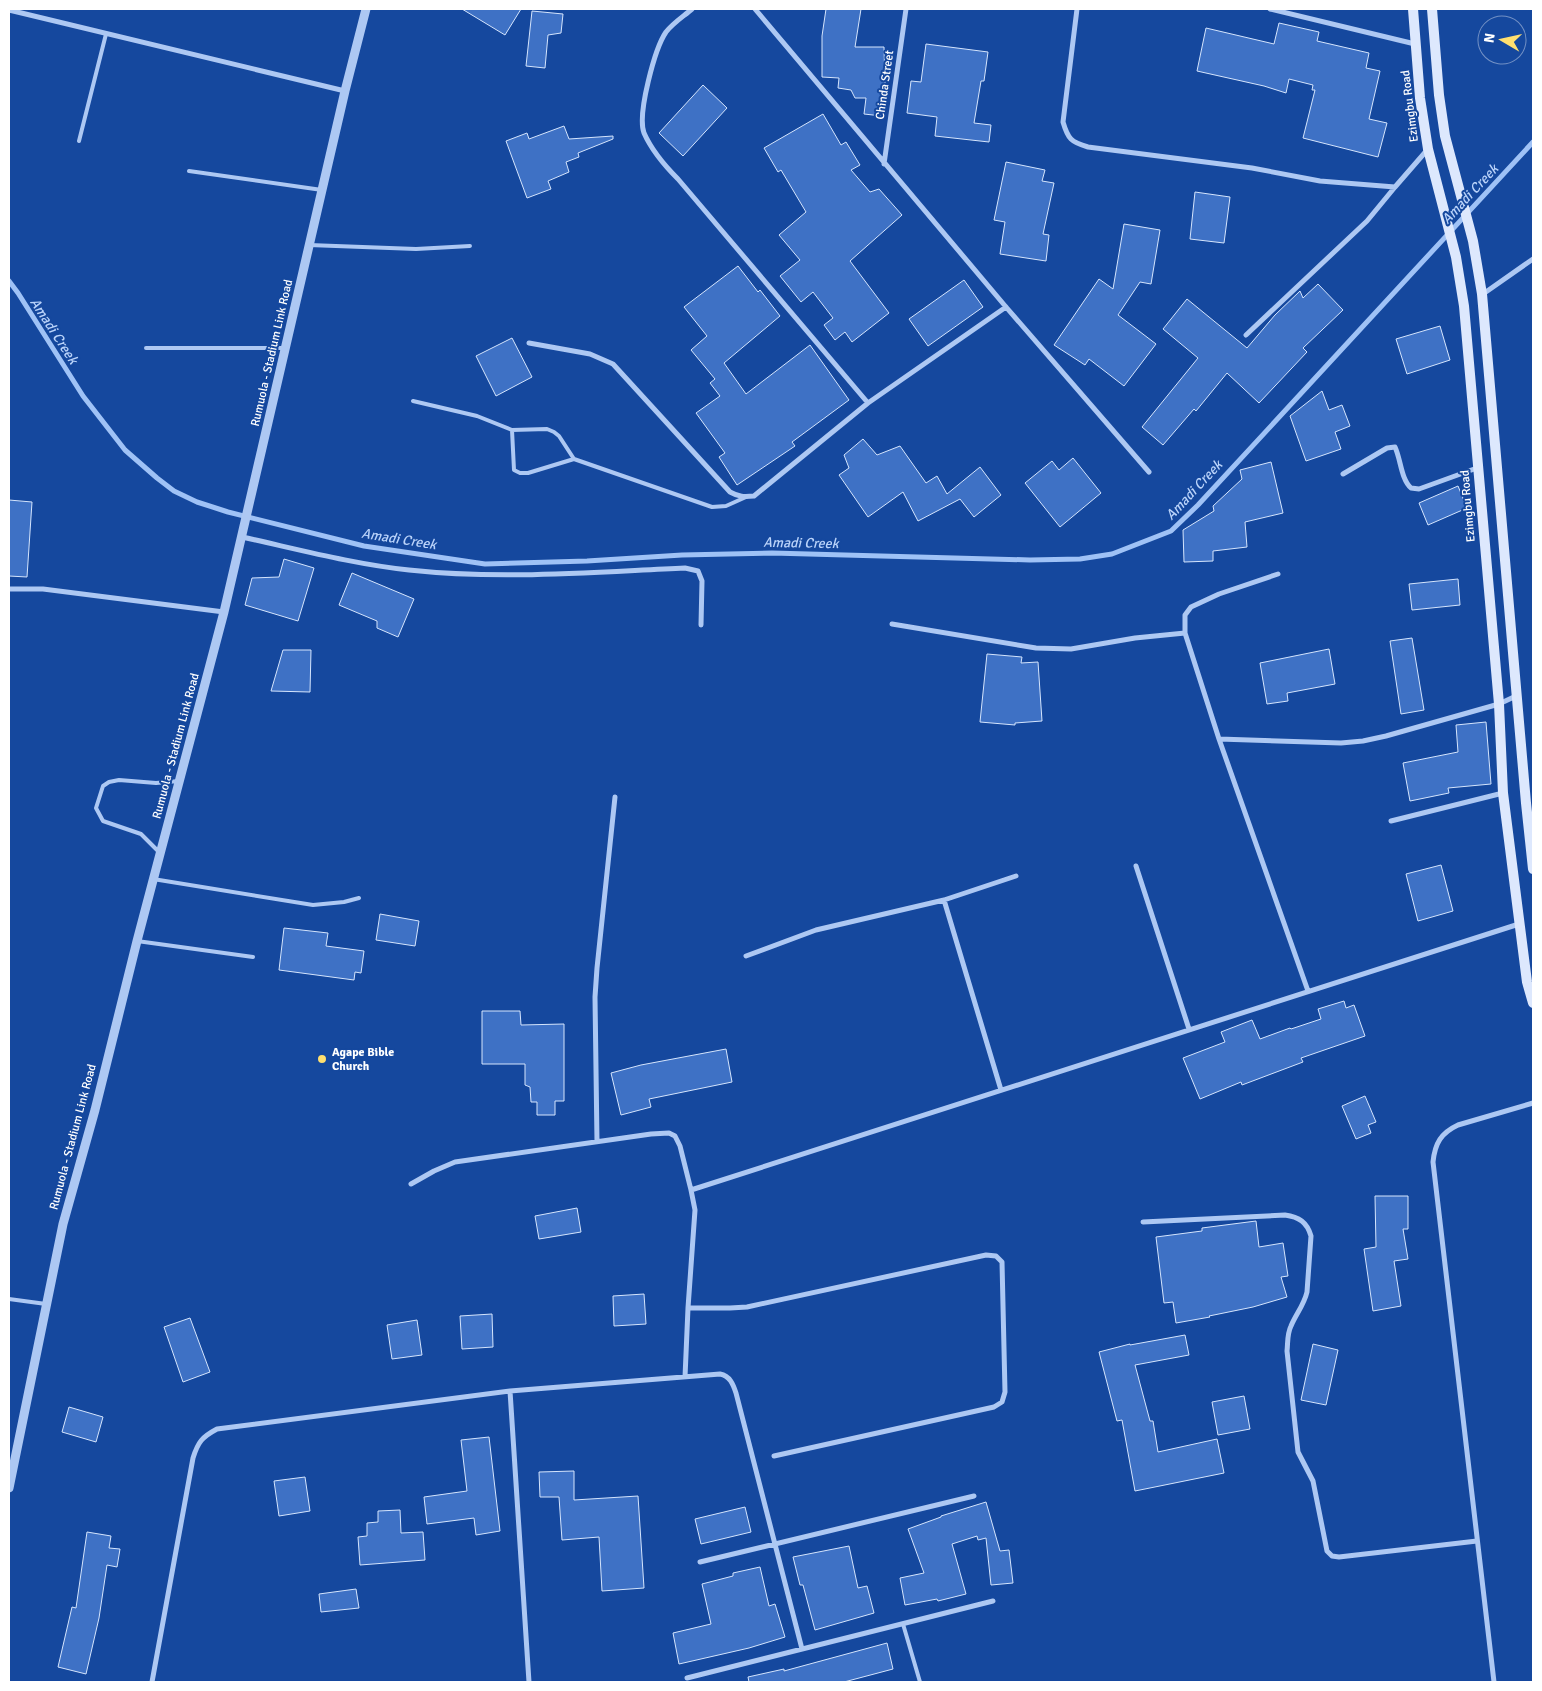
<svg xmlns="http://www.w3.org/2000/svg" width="1542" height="1691" viewBox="0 0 1542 1691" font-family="Signika,sans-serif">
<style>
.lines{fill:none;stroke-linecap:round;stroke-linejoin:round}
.stream{stroke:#9fc2f6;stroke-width:5}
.building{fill:#3e71c5;stroke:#d5e5fd}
.service{stroke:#adc8f3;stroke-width:4}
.minor{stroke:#adc8f3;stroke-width:5}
.tertiary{stroke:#adc8f3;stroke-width:9}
.secondary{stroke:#dde8fd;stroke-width:10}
.poi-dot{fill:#ffdf6f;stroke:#15489e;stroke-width:2}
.labels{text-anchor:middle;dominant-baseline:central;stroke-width:4;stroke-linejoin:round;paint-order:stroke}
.street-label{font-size:12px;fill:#fff;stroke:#15489e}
.poi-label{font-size:12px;font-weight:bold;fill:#fff;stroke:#15489e;text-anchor:start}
.water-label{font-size:14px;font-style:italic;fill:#bad3fa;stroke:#15489e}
</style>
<rect width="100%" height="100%" fill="#15489e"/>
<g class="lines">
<!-- stream -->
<path class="stream" d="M9,281l9,12 65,103 42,54 32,28 17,13 23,11 31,10 136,34 121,18 102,-3 95,-6 90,-2 258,7 50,-1 32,-5 59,-23 27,-26 335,-363"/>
</g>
<!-- building -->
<path class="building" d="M462,9h59l-16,26z
M826,9h35l-6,38h29l1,38 -3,31 -18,-2 2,-16h-11l-4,-8 -13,-2 1,-10 -17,-1v-41z
M532,11l31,3 -2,19 -13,2 -3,33 -19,-2z
M1279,23l40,9 -2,9 52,12 -3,15 14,3 -11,48 18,4 -9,34 -75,-19 12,-48h-3l1,-5 -24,-6 -3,14 -22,-7 -67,-15 9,-43 68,16z
M926,44l62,8 -4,29h-3l-7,42 17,2 -2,17 -54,-6 2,-19 -30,-4 4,-32 10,1z
M703,85l24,23 -44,48 -24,-23z
M823,114l18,31 5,-3 14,23 -9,5 19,22 9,-3 23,26 -52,46 39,52 -37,29 -7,-10 -10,8 -11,-15 9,-7 -20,-26 -12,10 -21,-26 20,-16 -21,-25 27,-23 -25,-42 -3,2 -14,-24z
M564,126l5,13 44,-3v3l-35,14 1,4 -13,5 3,10 -21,9 3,8 -24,9 -21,-57 21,-8 2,6z
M1006,162l39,8 -3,11 12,2 -11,51 6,1 -3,26 -46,-7 5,-32 -11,-2z
M1195,192l35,5 -6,46 -34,-4z
M1124,224l36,6 -9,54 -11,-2 -22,33 38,29 -32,42 -35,-27 -4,6 -31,-20 45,-66 14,10z
M738,266l20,26 2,-2 20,26 -56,47 22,31 64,-49 39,55 -57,42 3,4 -58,39 -18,-28 6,-4 -29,-40 24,-17 -10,-13 5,-4 -24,-29 16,-14 -23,-29z
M964,280l19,27 -55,39 -19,-27z
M1318,284l25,26 -40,38 4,4 -48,51 -32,-30 -31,38 -2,-2 -31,36 -21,-18 56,-69 -35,-29 24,-30 60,49 28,-33 25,-24 3,7z
M1440,326l10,34 -43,14 -11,-35z
M512,338l20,39 -36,19 -20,-40z
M1322,391l7,19 13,-5 8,21 -15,6 6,17 -35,12 -16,-45z
M863,439l14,16 23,-9 26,37 11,-7 10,18 33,-27 21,28 -27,22 -14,-18 -42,22 -15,-29 -35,25 -29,-42 10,-7 -5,-13z
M1073,458l28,35 -41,34 -35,-44 27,-22 7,9z
M1271,462l12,51 -38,9 2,25 -34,4v10l-29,1 -1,-32 31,-19 -1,-5 29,-27 -2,-9z
M1458,486l9,22 -39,17 -9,-22z
M9,500l23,2 -5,75 -18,-1z
M284,559l30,9 -16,53 -53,-16 7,-27 27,-1z
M352,573l62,26 -16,38 -21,-9v-7l-38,-16z
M1458,579l2,26 -48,5 -3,-26z
M1412,638l12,72 -23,4 -11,-73z
M1329,649l6,35 -48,9 1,8 -21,3 -7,-41z
M283,650h28l-1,42 -39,-1z
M987,654l35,3 -1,6 17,-1 4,59 -27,2v2l-35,-3z
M1486,722l5,62 -43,4 1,5 -39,8 -7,-38 55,-11 -2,-27z
M1441,865l12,46 -35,10 -12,-47z
M380,914l39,7 -4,25 -39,-6z
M284,928l44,5 -2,13 38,5 -3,22 -6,-1 -1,8 -75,-10z
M1344,1001l2,7 8,-3 11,31 -64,22 2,4 -61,23 -1,-3 -41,17 -17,-41 42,-16 -4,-10 31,-12 8,19 30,-11 1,1 30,-10 -3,-10z
M482,1011h38l1,14 43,-1v77h-9v14h-18v-13h-6l-1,-15 -5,-2v-21h-43z
M726,1049l6,33 -83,17 2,8 -30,8 -10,-42 30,-8z
M1365,1096l11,26 -8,3 3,8 -15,6 -14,-33z
M1375,1196h33v33h-5l5,30 -14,2 7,45 -28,5 -9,-62 12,-2z
M577,1208l4,24 -42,7 -4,-23z
M1256,1221l3,26 24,-4 5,33 -7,1 6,20 -34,10 -44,9 1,1 -34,6 -3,-21 -9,1 -8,-66 46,-6v-3z
M644,1294l2,30 -32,2 -1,-30z
M492,1314l1,33 -31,2 -2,-33z
M190,1318l20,54 -27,10 -19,-55z
M417,1320l5,35 -30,4 -5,-34z
M1185,1335l4,20 -54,10 15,56h3l5,31 59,-13 7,34 -89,18 -13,-71 -5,1 -18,-69 31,-8v1z
M1313,1344l25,6 -12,55 -25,-5z
M1244,1396l6,33 -32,6 -6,-33z
M69,1407l34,10 -7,25 -34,-10z
M489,1437l11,94 -24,4 -2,-17 -47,6 -3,-27 43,-6 -6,-51z
M574,1471v29l64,-4 6,92 -42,3 -3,-54 -37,3 -3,-43h-19l-1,-25z
M305,1477l5,34 -31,5 -5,-35z
M986,1502l14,49 9,-1 4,33 -22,2 -5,-47 -8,2 -1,-4 -25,8 14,50 -28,7 -1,-2 -32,6 -5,-27 24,-5 -16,-44 33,-12v-1z
M745,1507l6,25 -50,12 -6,-25z
M400,1510l1,23 22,-1 2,28 -65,5 -2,-28 9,-1v-13l11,-1v-11z
M87,1532l24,4 -2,12 11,1 -3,18 -10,-2 -8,53 -13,56 -28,-7 14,-60 4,1z
M849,1546l9,42 9,-2 7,27 -59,17 -12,-45h-3l-7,-28z
M760,1567l9,39 6,-2 10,33 -36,11 -70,16 -6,-31 38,-9 -9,-40 31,-8v-3z
M356,1589l3,19 -38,4 -2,-18z
M887,1643l6,26 -49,13h-95l-1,-5 36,-8v2z"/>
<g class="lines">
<!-- service -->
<path class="service" d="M79,141l27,-107
M189,171l133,19
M309,245l107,4 54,-3
M146,348h140
M413,401l64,15 35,14 35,-1 7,3 5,4 15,23 138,48 14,-1 20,-9
M512,430l2,40 6,3h8l46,-14
M160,853l-19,-19 -38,-13 -7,-13 7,-22 6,-4 10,-2 37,3 23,-2
M153,879l160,26 31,-3 15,-4
M137,941l116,16
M9,1299l37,5
M903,1624l17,58"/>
<!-- minor -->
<path class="minor" d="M692,9c-8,7 -19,14 -26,23 -11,16 -29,82 -22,101 8,18 20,32 34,46l190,224
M755,9l251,298 143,165
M1077,9l-14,113c5,17 8,20 25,25l164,21 68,13 75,6 33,-38
M1270,9l145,35
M9,10l336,81
M884,164l22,-155
M1483,294l50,-35
M1246,335l121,-114 28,-34
M529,343l61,11 23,10 117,128c9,5 14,5 24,4l114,-93 138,-96
M1343,474l44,-26 8,-1c6,13 6,32 16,41l8,1 58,-21
M242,537c55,12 111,27 167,33 92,10 184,2 276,-2l13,3 4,10 -1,44
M1278,574l-59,20 -28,13 -6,8v18l34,106 89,252
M9,589h34l181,23
M892,624l144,24 35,1 64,-11 50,-5
M1219,739l122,4 22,-2 23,-5 113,-32 17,-8
M1391,821l112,-28
M1136,866l53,163
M944,900l57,190
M746,956l70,-26 128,-30 72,-24
M597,1142l-2,-145 2,-29 18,-171
M411,1184l23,-13 21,-9 196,-28 18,-1 6,3 5,10 11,44 4,20 -7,98 -3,69
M691,1190l828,-266
M1143,1222l142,-7c14,2 22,7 26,21l-4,56c-3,13 -11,22 -16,34 -4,8 -3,16 -4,25l11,101 15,29 14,70 5,5 7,1 138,-16
M688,1308h42l17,-1 239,-52 10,1 6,6 3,130 -3,10 -8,5 -220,49
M510,1391l19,291
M700,1562l274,-66
M687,1678l306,-77
M152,1682l41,-224c5,-16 9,-21 24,-29l293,-38 210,-17c10,2 13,10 16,19l66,256
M1494,1682l-61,-520c2,-19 8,-29 25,-37l75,-22"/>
<!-- tertiary -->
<path class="tertiary" d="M9,1488l54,-264 32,-114 42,-169 87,-329 121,-521 21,-82"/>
<!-- secondary -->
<path class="secondary" d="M1413,9l7,89 8,51 28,108 8,49 35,398 4,89 24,189 6,21
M1432,9l7,86 6,41 28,105 9,53 44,509 7,66"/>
</g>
<!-- markers -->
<circle class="poi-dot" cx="322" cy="1059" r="5"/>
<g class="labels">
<!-- street labels -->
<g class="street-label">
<text transform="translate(885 85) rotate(-82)">Chinda Street</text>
<text transform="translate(1410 106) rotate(-97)">Ezimgbu Road</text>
<text transform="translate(272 353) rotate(-77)">Rumuola - Stadium Link Road</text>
<text transform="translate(1468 506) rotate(-95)">Ezimgbu Road</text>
<text transform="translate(176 746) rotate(-75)">Rumuola - Stadium Link Road</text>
<text transform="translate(73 1137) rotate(-75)">Rumuola - Stadium Link Road</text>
</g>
<!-- poi labels -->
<g class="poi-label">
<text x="332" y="1052">Agape Bible<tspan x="332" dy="14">Church</tspan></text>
</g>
<!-- water labels -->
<g class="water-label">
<text transform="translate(1470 194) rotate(-47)">Amadi Creek</text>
<text transform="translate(54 331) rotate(57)">Amadi Creek</text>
<text transform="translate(1194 490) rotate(-47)">Amadi Creek</text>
<text transform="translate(399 539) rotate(9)">Amadi Creek</text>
<text transform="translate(801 543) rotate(1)">Amadi Creek</text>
</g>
</g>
<!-- border -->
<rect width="1542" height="1691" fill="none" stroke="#ffffff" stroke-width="20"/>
<!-- north arrow -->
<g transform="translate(1502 40) rotate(279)"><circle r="24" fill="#15489e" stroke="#7391c5"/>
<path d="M0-4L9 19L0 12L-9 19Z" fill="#ffdf6f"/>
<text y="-8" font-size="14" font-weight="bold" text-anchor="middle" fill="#ffffff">N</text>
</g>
</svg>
